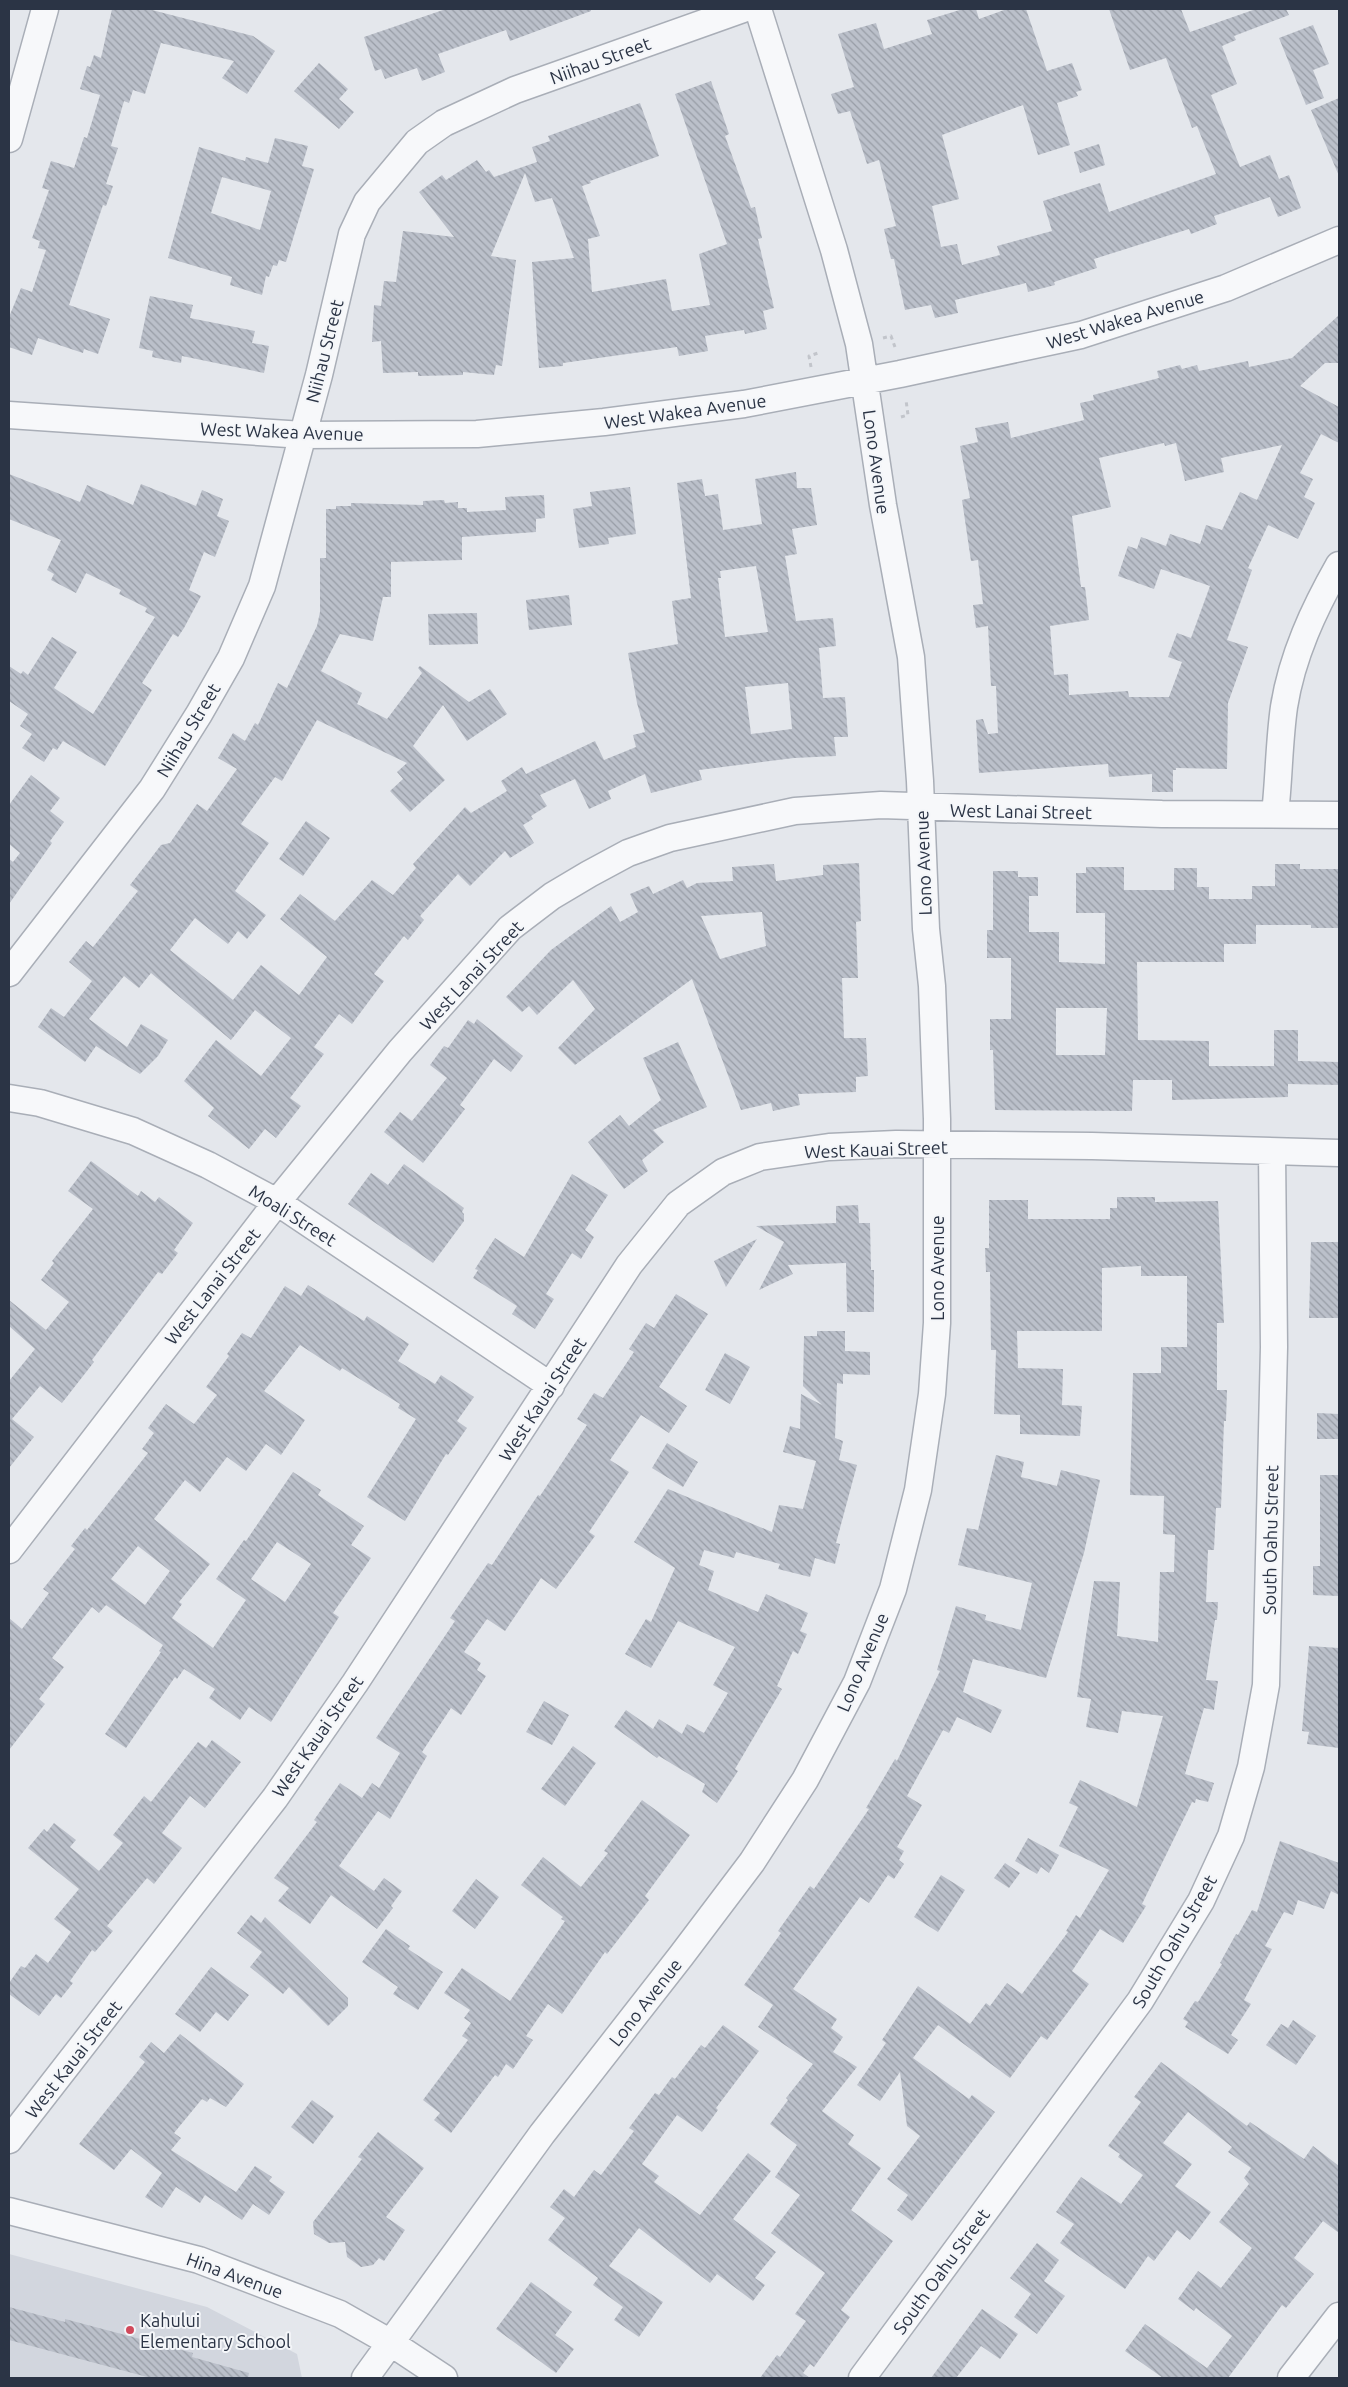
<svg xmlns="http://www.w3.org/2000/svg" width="1348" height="2387" viewBox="0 0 1348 2387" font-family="Ubuntu,sans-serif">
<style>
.built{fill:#d2d6de}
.building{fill:url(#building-back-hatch);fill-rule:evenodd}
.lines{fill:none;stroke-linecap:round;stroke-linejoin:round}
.minor-casing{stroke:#a9aeb7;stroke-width:29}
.path{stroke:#c2c5cb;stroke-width:3;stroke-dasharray:4 4;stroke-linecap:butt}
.minor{stroke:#f7f8fa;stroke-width:26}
.poi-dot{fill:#d1495b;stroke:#f4f6f9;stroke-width:2}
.labels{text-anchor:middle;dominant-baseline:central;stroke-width:4;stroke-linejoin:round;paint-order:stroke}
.street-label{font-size:18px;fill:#2b3445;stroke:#f4f6f9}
.poi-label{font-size:18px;fill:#2b3445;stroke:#f4f6f9;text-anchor:start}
</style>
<defs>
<pattern id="building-back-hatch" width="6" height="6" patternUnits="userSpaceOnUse" patternTransform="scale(1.25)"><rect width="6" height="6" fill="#bbc0ca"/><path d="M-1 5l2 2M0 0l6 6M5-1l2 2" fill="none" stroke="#989da6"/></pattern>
</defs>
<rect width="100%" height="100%" fill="#e4e7ec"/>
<!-- built -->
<path class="built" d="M9,2254l198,53 90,47 5,24h-293z"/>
<!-- building -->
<path class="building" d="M112,9h36l105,27 22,15 -28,43 -25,-16 12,-17 -73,-18 -16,51 -12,-4 -4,13 -5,-2 -13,45 7,2 -12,36 7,2 -7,20 -3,-1 -34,100 41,14 -12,35 -14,-5 -1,4 -45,-15 -6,17 -23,-8v-30l12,-29 11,4 14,-42 -8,-2 2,-7 -8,-3 17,-48 -7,-2 9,-27 23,7 10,-31 3,1 13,-43 -20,-6 7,-23 3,1 4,-12 7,3z
M446,9h145v2l-81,30 -4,-11 -68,24 7,18 -23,9 -5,-13 -32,11 -4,-10 -6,2 -11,-34z
M963,9h13l3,10 28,-10h19l21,62 25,-8 10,27 -6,2 2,4 -21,7 13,42 -32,10 -15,-50 -81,30 17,64 -27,7 9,41 16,-3 5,21 38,-10 -3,-9 55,-15 -9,-30 57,-18 9,29 107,-38 -19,-48 -5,2 -26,-70 -36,12 -21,-61h72l9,23 66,-23h30l3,6 -55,21 2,4 -14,6 15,38 -26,11 29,72 30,-12 9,24 10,-4 12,33 -23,9 -8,-20 -56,19 3,8 -26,10 -2,-5 -95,30 3,9 -43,14 1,3 -27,7 -2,-9 -71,17 3,13 -23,5 -4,-13 -26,5 -11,-51h-3l-7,-30 12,-3 -17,-66 -12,4 -17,-53 -12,3 -7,-20 23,-7 -16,-53 38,-11 8,26 48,-15 -5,-14z
M1313,25l16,39 -16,6 11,28 -18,7 -27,-67z
M319,63l29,26 -9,10 15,13 -15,17 -45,-38z
M711,81l18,53 -4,2 26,72 4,-1 7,31 -4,1 16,69 -11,3 4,18 -22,5 -1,-4 -39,6 3,15 -29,5 -2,-9 -114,16v3l-24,2 -7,-106 42,-4 -22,-60 -17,4 -10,-29 -34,83 25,4 -14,106 -6,-1 -2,10 -31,-3v3l-45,1v-4l-35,1 -2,-32 -9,1 2,-37 7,1 3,-25 12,1 7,-51 51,6 -35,-45 23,-17 4,5 31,-20 9,12 3,-2 5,7 43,-15 -5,-15 18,-6 -2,-5 92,-33 19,53 -69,25 1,2 -9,3 18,50 -12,3 4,53 74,-13 6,32 38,-6 -11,-51 28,-10 -52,-150z
M1339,98v78l-28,-66z
M275,138l33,8 -6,20 12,3 -28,93 -7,-2 -2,6 -4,-1 -4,12 -3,-1 -4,19 -32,-10 2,-8 -64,-19 31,-111 46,14 1,-4 22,6zM222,177l49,14 -11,39 -49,-17z
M1099,144l6,21 -25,8 -6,-21z
M150,296l43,9 -3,13 65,13 -3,12 17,3 -5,27 -82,-17 -1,7 -29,-6 1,-6 -14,-3z
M1339,315v48h-14l-25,23 39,21v36l-18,-9 -21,39 13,6 -9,18 11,6 -17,36 -30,-14 -20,43 4,2 -25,70 21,7 -20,56 -1,66 -51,-1v2h-3v22h-21v-18l-43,3 -1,-13 -129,9 -3,-53 7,-1 5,15 10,-1 -2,-47h-5l-3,-60 -12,2 -3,-23 10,-1 -5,-44 -7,1 -9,-61 8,-2 -10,-52 18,-4 -3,-14 33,-6 3,16 73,-18 -4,-17 14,-3 -1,-5 66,-17 -2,-7 23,-6 2,4 15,-4 2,6 49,-10 1,6 43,-9zM1164,443l1,3 11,-3 9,38 39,-9 -3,-14 61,-13 -25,55 -17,-8 -18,38 -16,-5 -6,19 -30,-10 -4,12 -25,-9 -4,12 -9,-3 -10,30 36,13 7,-20 49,17 -19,52 -14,-5 -9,24 14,5 -13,35h-40l-1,-6 -59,4 -1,-21 -14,1 -4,-49 39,-6 -4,-33h-4l-9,-71 39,-9 -12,-49z
M796,472l1,16h14l6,37 -25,4 5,25 -12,2 11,65 37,-3 3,28 -17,2 4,50 22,-1 3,40h-14l2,19 -42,2 -95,12 3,10 -51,13 -6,-19 -37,17 3,8 -22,10 -14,-30 -35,16 7,11 -16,10 2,3 -10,6 11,18 -24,15 -5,-7 -35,35 -12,-12 -38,42 4,4 -16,20 -4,-4 -30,38 10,7 -32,43 -13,-10 -25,33 10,7 -34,44 11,8 -25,32 -11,-9 -16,20 -41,-33 6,-8 -30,-27 32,-41 45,36 30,-38 -36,-28 -24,30 -80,-67 -12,15 -15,-12 -35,43 38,28 14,-23 27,16 -10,16 -18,18 -44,-28 -11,16 -47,-35 13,-19 13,9 28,-36 -23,-19 17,-21 7,6 45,-56 -8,-6 18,-23 13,-17 9,-2 27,-39 10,7 30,-42 -19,-11 15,-25 12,8 10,-18 3,2 20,-42 9,5 30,-62 3,-14v-54h6v-49h10v-3h15v-3l72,2v-4l21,-1 1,3 13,-1v6h9v4l39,-2 -1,-13 39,-2 1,23 -9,1v13l-74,5v23l-71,2v35h-8l-10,44 -33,-7 -19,37 41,22 -5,11 30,15 35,-46 -4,-5 2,-2 49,36 21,-13 17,25 -40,27 -24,-36 -30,41 32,34 -35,32 -20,-21 13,-12 -6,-7 10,-9 -90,-43 -35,61 -7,-4 -34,47 28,19 -34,48 31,24 -19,24 -9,-8 -10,13 -33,-26 -25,32 63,50 28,-35 38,30 28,-38 -47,-38 20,-25 35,27 37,-41 21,15 23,-27 -3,-4 52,-57 6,6 36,-22 -6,-10 21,-14 4,7 69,-33 9,19 32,-13 -3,-12 12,-3 -8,-29 -9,-50 50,-9 -6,-43 19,-3 -14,-115 25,-4 3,17 13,-2 5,36 39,-6 -7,-45zM756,566l12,66 -43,5 -7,-59h3l-1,-7zM788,683l4,46 -41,5 -6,-47z
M9,474l71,28 7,-17 46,20 8,-21 55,22 6,-16 21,9 -6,17 12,5 -14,36 -11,-5 -15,38 12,6 -17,32 -6,9 -5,-3 -31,49 10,7 -47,76 -42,-25 -6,9 -4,-2 -9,14 -22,-14 10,-14 -12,-8 8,-12 -19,-13v-35l12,8 2,-3 5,4 24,-38 25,15 -23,36 39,26 62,-97 -10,-5 2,-4 -28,-14 2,-4 -35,-17 -10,20 -25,-13 3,-6 -7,-4 14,-30 -52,-21z
M630,487l6,47 -28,4 1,6 -30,4 -6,-39 19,-3 -2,-14z
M569,595l3,30 -43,5 -3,-30z
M477,613l1,31 -49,1 -1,-31z
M31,775l29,23 -10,13 14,11 -14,19 2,2 -43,61v-45l4,3 7,-9 -11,-9v-39z
M306,821l24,17 -27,38 -24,-17z
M859,863l2,58 -5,1 2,56h-16l2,60h22l2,38 -12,1v15l-58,2 2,11 -27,6 -2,-8 -30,7 -49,-131 -117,86 -17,-17 37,-39 -22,-29 -36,35 -8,-9 -7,6 -16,-15 45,-47 60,-44 9,16 18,-10 -8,-18 19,-8 4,8 30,-14 4,8 10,-5 36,-2 -1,-14 42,-3 2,17 47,-6v-10zM762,912l4,34 -46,13 -19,-43z
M1275,864h25v5h39v59h-28v-3h-55v19h-32v18h-87l1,78 71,1v25h65v-36h24v31l41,1v23l-51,-1v13l-116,3v-20h-39l-1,31 -137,-1 -2,-60h-3v-31h21v-61h-24v-28h6v-59h25v6h20v19h-9v36h30v30l46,2v-51h-29v-40h10v-6h38v23h50v-22h23v19h12v12h43v-13h23zM1056,1008h51l-2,47h-49z
M477,1019l46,37 -12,16 -17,-13 -34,46 5,4 -42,54 -39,-31 16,-20 12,9 35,-43 -17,-13 14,-19 4,2 20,-28 6,4z
M678,1042l29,65 -54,23 11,12 -22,18 6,11 -24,18 -36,-47 32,-27 9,11 32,-26 -18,-42z
M91,1161l47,35 3,-5 14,11 4,-5 34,26 -19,27 4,3 -16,21 -4,-2 -66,88 2,2 -32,41 -22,-17 -28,33 22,18 -25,31v-87l26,-32 -26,-23v-26l37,30 23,-28 -28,-22 13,-17 -2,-2 41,-52 -25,-18z
M404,1164l60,44 -2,4 2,2v7l-31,42 -85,-59 23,-31 17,12z
M572,1174l36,21 -23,35 9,7 -13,22 -9,-6 -26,41 8,5 -19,30 -23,-15 5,-8 -44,-28 5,-8 -3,-1 20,-31 29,19z
M1117,1197h38v5l63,-1 6,122h-7v67h10l-1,31h-2l-3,87h-5l-2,42h-6l-2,52h12l-1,18h-2l-9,60 12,1 -4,29 -10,-2 -19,66 29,9 -6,19 -12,-3 -1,4 -3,-1 -50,102 4,2 -23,37 -23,-14 -28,42 17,13 -42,56 -6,-4 -31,42 -72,-53 -25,33 56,41 3,-4 23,17 -83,109 -15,-11 11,-15 -21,-16 33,-43 -13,-10 -7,-54 -20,29 -23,-16 29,-42 -4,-3 36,-54 52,38 16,-21 4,3 17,-23 15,11 46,-62 -2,-1 10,-16 4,3 29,-48 -50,-24 19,-39 -9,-4 11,-23 57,27 26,-91 -41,-5 -4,22 -32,-6 5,-28 -14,-2 17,-116 26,1 -3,54 41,6 2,-70h14l1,-37 -12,-1 1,-38 -34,-1 3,-122h28v-26h26v-71h-46v-10l-39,2v63h-85l1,37 45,1 -1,36 20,1 -2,30 -60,-2v-19l-26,-1 2,-64h-5l-1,-78h-4l-1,-24h4v-48h39v19h82v-11h7z
M858,1205l1,18h11l1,47h3v42h-27l-1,-49 -58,2 5,9 -34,16 25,-48 -28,-16 80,-3v-17z
M757,1239l-31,48 -12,-26z
M1311,1242h28v76h-30z
M308,1285l56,36 3,-5 42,28 -11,17 37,23 6,-9 33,22 -17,24 10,7 -19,27 -2,-1 -41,67 -38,-24 49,-78 -18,-11 2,-4 -58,-36 -2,3 -40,-26 -36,46 41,29 -24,35 -15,-11 -20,27 -19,-14 -27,35 -15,-12 -31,39 56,45 -31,38 3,2 -10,14 41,30 33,-48 -30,-21 28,-39 2,1 47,-69 28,18 -3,5 46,31 -13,19 20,13 -38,55 6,4 -68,105 -22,-15 -9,13 -31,-22 6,-9 -31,-20 -7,10 -2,-2 -49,71 -21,-14 56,-82 -2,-1 4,-6 -57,-40 -7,8 -7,-6 -40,51 12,9 -25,32 6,5 -36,46v-132l13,11 27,-36 -6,-4 32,-40 -4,-3 14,-18 2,2 61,-77 -6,-4 12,-16 -6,-5 18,-24 28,20 23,-29 -11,-8 23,-31 -2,-2 15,-21 9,5 34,-52 16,10zM277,1542l34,22 -26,38 -34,-23zM138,1546l32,25 -25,34 -34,-26z
M676,1294l32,20 -49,73 28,19 -18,27 -28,-18 -31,45 19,12 -40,60 6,4 -39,53 -15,-11 -36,53 -18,-12 -23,33 17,11 -4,7 9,6 -25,39 -10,-7 -29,44 5,4 -37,63 -12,-8 -39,55 35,25 10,-13 18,13 -11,15 2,2 -16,21 -46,-34 -21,29 -32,-23 11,-13 -15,-10 43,-56 -3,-2 26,-37 22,15 10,-15 7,5 21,-35 -24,-15 79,-117 -5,-3 38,-55 4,2 46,-70 2,1 47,-71 -10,-6 17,-26 9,5 31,-46 -5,-3 17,-26 8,5z
M817,1331h28v20l25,1v23l-27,-1v10l-6,-1 -2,55 8,3 -4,19 18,5 -21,78 4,1 -5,20 -20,-6 -5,19 -32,-8 2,-5 -44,-12 -2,6 -30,-8 -5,15 15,6 -6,19 50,22 8,-18 42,19 -8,18 7,3 -9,20 -5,-3 -16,35 5,3 -47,80 3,2 -21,32 -15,-11 3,-8 -46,-28 -2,2 -43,-31 12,-17 27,19 6,-10 23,15 5,-10 17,9 24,-40 -15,-8 22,-38 -57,-26 -27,47 -26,-14 21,-35 5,3 24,-54 -41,-26 34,-53 104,43 7,-27 24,4 13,-48 -33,-9 7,-26 10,3 1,-35 21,11 -19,-19 1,-50h13z
M725,1353l25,14 -20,37 -25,-14z
M1317,1413l22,1v25h-22z
M667,1443l31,19 -15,25 -31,-19z
M996,1455l28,7 -3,15 36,9 4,-16 39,10 -16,73 -38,125 -73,-19 -10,33 39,18 -11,23 -34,-16 -8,16 -6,-3 -36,66 15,9 -25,42 7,4 -5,9 5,4 -10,15 -6,-4 -19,28 -9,-6 -67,92 44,30 -6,9 12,9 -10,15 24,15 -35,44 32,24 -6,9 33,24 -30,42 42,31 -52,69 9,7 -36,50 -4,-3 -7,9 7,5h-50l17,-23 3,2 26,-36 -11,-7 30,-41 -54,-40 29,-38 -25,-18 22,-32 -27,-21 18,-24 -2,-2 27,-34 -55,-37 15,-22 -29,-20 37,-52 -3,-2 32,-45 4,3 55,-80 -3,-1 29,-49 2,2 43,-90 -3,-1 19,-64 30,9 -1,5 36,10 11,-47 -74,-18 9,-37 11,2z
M1320,1475h19v121l-26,-1v-29h7z
M1309,1646l30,2v100l-32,-4 2,-12 -7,-1z
M544,1701l25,14 -17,30 -26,-13z
M212,1740l29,22 -36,46 -15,-12 -28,37 20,15 -28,36 -7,-6 -40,48 6,5 -18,21 -3,-2 -22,31 3,2 -12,15 -5,-4 -17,22 -30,-22v-11l12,-17 4,2 11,-14 12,9 23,-31 -17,-13 25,-30 -51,-41 16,-19 3,3 7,-9 22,17 -6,7 29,24 24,-28 -10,-8 31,-39 7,6 47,-60 8,6z
M573,1746l23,17 -31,43 -24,-17z
M642,1800l48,35 -45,61 4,4 -42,54 -2,-2 -43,62 -14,-10 -22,32 7,4 -20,29 -7,-5 -8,13 -3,-2 -44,58 -17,-13 6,-7 -17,-13 45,-60 -6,-4 9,-13 -7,-5 6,-8 -26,-17 18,-25 48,33 55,-80 -4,-2 2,-2 -42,-32 22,-28 38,30 27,-34 -4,-2z
M1028,1838l31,17 -10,18 -8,-6 -4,7 -22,-13z
M1280,1841l59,22v32l-8,-4 -7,18 -26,-9 -5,15 -9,-3 -19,34 7,3 -28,51 7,4 -20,31 7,5 -10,14 -43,-27 3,-5 -5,-3 12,-18 3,1 24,-38 -2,-1 16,-29 2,1 14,-25 5,2z
M1005,1863l15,10 -11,15 -15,-10z
M941,1875l24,15 -27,42 -24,-15z
M476,1879l23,18 -24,32 -23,-18z
M251,1915l10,8 4,-6 83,81v8l-20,20 -39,-39 -6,7 -33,-27 12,-15 -25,-19z
M386,1929l24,17 -2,3 35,23 -25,38 -25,-16 5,-7 -36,-25z
M211,1967l38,28 -21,26 -12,-9 -16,20 -25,-18z
M1293,2020l23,16 -20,29 -30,-20 15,-21 7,4z
M723,2025l36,26 -43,57 2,2 -16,22 -25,-17 -35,49 17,12 -5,6 46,33 48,-62 23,18 -38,48 43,33 -21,26 10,7 -12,16 -36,-27 -7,9 -71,-55 -30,38 54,36 -24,35 -25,-17 9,-13 -30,-22 5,-7 -50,-38 17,-22 -15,-11 14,-18 10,8 20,-27 7,5 33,-44 -5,-3 26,-35 4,2 13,-18 3,2 26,-34 4,3z
M180,2034l64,50 -18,23 -16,-9 -3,4 -5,-3 -28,34 7,5 -10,12 65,42 19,-26 17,11 -3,4 16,11 -16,23 -16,-11 -11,16 -37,-25 -5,8 -24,-16 -14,21 -17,-11 17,-24 -31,-24 -17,21 -35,-26 66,-82 -6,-5 12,-15 13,11z
M1161,2062l86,64 3,-4 54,37 9,-13 26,20v67l-16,-12 -29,37 20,16 -28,34 -4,-3 -54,73h-65l-38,-27 20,-27 62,44 25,-32 -36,-28 -2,3 -16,-12 20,-28 23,17 31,-40 -33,-26 30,-38 -5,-6 7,-10 -23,-16 4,-5 -44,-35 -25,31 29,21 -17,22 36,26 -21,28 -13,-10 -23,31 -6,-5 -23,33 -65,-46 14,-19 -18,-12 25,-35 40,27 22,-29 -25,-18 2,-3 -12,-8 33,-44 -7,-5z
M312,2100l22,16 -21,28 -22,-17z
M378,2132l46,36 -38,49 19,13 -21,31 -5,-3 -6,7 -12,2 -14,-10 -2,-15 -16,1 -15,-9 -1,-12 49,-63 -4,-2z
M1037,2243l22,17 -15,21 21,15 -28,38 -23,-17 17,-23 -21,-16z
M531,2282l41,30 -17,23 19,14 -18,24 -60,-44z
M9,2307l56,15v-3l128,34 -1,4 57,16 -1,5h-97l-142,-38z
M982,2309l36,25 -18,25 -19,-13 -25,32h-25z"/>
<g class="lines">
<defs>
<path id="minor" d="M9,139l36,-130
M9,415l294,20 174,-1 127,-12 140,-18 156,-30 181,-39 145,-47 113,-48
M1275,814c4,-35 4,-72 9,-107 8,-51 30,-98 55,-142
M9,973l143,-184 47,-75 32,-56 31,-72 57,-211 33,-141 15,-32 50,-60 27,-19 71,-33 228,-81
M9,1098l31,5 93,28 75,34 69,37 274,184
M9,1550l268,-348 123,-151 110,-123 42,-32 37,-22 39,-21 42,-15 125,-27 86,-6 281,9 177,1
M9,2140l266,-342 80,-115 274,-418 49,-61 45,-32 37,-15 69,-10 67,-3 196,2 247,7
M9,2211l190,49 141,54 51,29 53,35
M365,2378l177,-244 139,-178 71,-94 53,-82 52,-98 36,-93 25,-99 14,-96 5,-71v-204l-5,-133 -6,-57 -6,-148 -9,-124 -28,-152 -24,-161 -25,-94 -76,-241
M862,2378l278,-377 61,-100 30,-65 20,-69 15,-82 8,-338 -2,-195
M1291,2378l48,-62"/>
</defs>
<!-- minor casing -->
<use href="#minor" class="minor-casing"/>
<!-- path -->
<path class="path" d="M883,338l8,-2 5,14
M811,367l-2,-11 12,-4
M901,417l7,-2 -2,-15"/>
<!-- minor -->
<use href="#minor" class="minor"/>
</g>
<!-- markers -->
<circle class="poi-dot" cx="130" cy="2330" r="5"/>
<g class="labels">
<!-- street labels -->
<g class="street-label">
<text transform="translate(600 60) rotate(-20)">Niihau Street</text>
<text transform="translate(1125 319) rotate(-17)">West Wakea Avenue</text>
<text transform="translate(324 351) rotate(-76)">Niihau Street</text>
<text transform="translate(685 411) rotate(-8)">West Wakea Avenue</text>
<text transform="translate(282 431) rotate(2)">West Wakea Avenue</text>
<text transform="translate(877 462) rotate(82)">Lono Avenue</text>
<text transform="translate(188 730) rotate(-59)">Niihau Street</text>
<text transform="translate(1021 811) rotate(1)">West Lanai Street</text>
<text transform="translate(923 863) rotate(-92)">Lono Avenue</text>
<text transform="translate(471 975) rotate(-47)">West Lanai Street</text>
<text transform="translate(876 1149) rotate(-2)">West Kauai Street</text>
<text transform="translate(293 1215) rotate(32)">Moali Street</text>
<text transform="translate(937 1268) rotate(-90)">Lono Avenue</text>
<text transform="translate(212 1286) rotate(-52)">West Lanai Street</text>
<text transform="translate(542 1399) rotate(-57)">West Kauai Street</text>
<text transform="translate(1270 1540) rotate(-89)">South Oahu Street</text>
<text transform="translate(862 1662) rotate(-67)">Lono Avenue</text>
<text transform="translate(317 1736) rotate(-55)">West Kauai Street</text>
<text transform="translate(1174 1941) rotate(-60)">South Oahu Street</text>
<text transform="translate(645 2002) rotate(-52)">Lono Avenue</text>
<text transform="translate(73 2059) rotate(-52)">West Kauai Street</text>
<text transform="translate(941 2271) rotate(-54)">South Oahu Street</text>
<text transform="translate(235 2275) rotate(20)">Hina Avenue</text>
</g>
<!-- poi labels -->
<g class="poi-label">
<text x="140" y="2320">Kahului<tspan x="140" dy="21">Elementary School</tspan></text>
</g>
</g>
<!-- border -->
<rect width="1348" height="2387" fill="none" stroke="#2b3445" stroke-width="20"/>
</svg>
